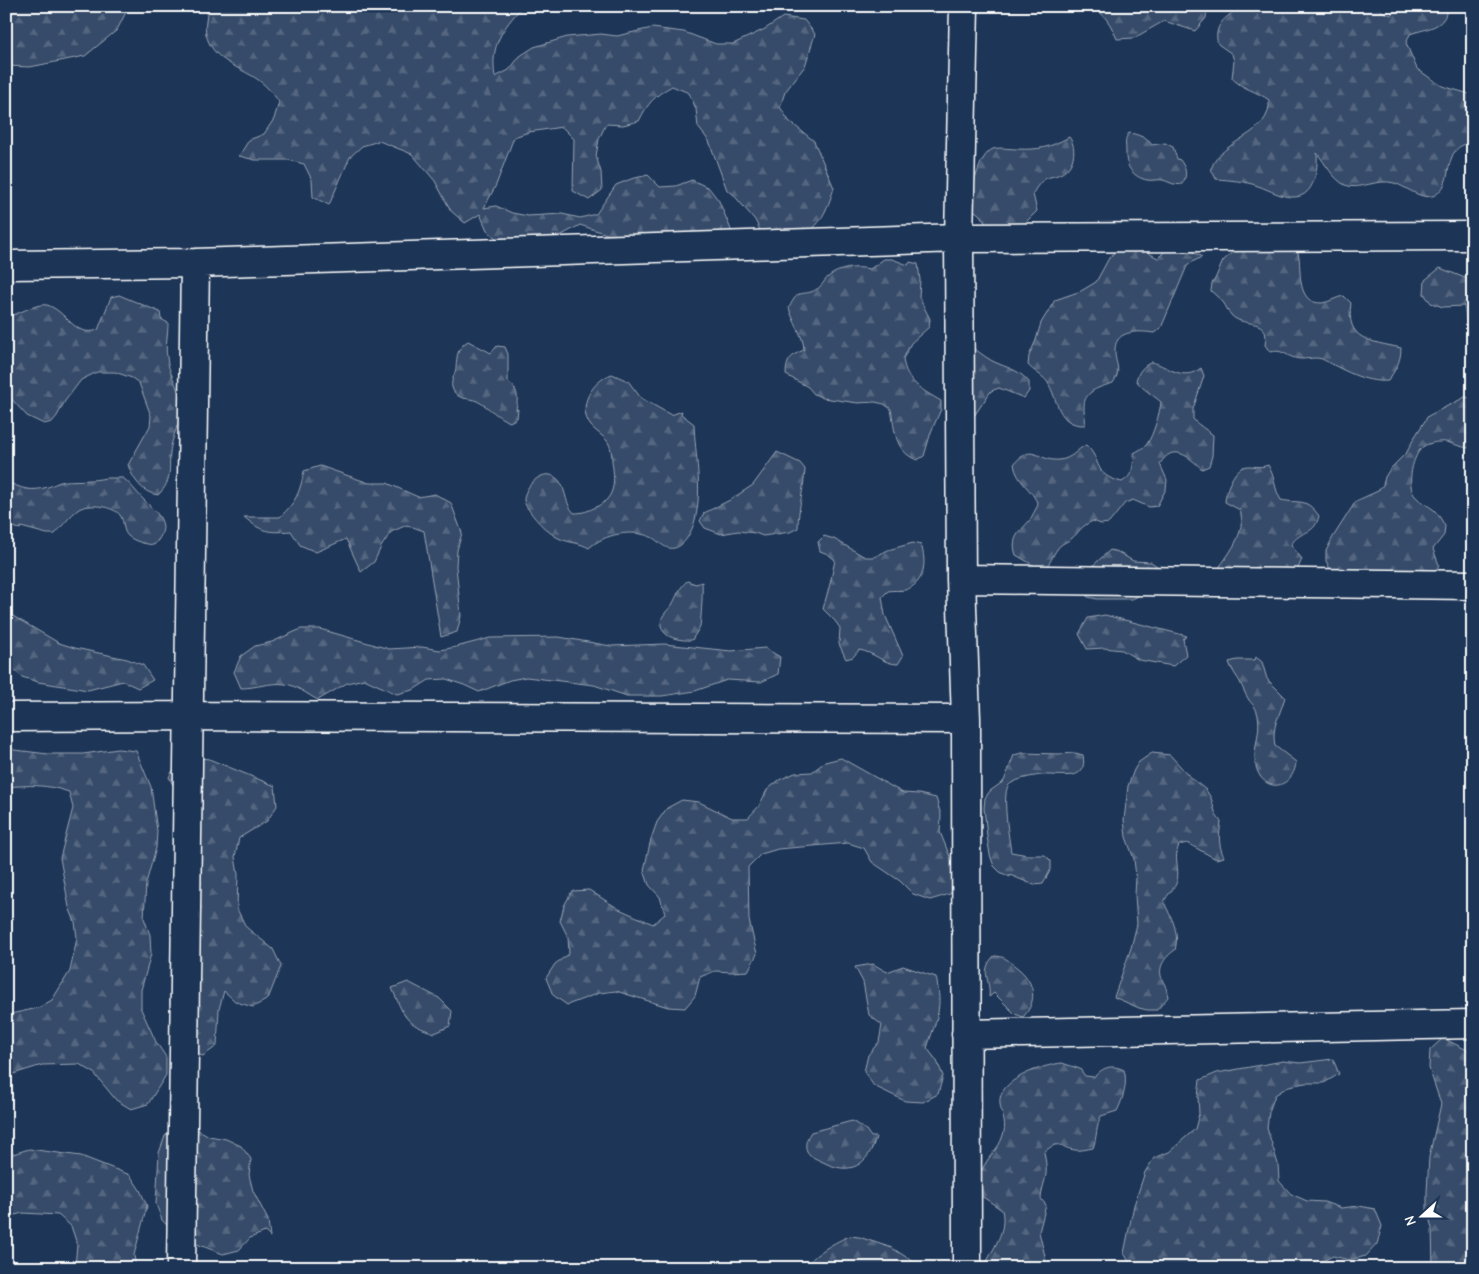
<svg xmlns="http://www.w3.org/2000/svg" width="1479" height="1274" viewBox="0 0 1479 1274" font-family="'Comic Neue',sans-serif">
<style>
.forest{fill:url(#forest-firs);stroke:#9aa5b4}
.lines{fill:none;stroke-linecap:round;stroke-linejoin:round}
.minor-casing{stroke:#fff;stroke-width:31}
.minor{stroke:#1d3557;stroke-width:28}
</style>
<defs>
<pattern id="forest-firs" width="22" height="20" patternUnits="userSpaceOnUse" patternTransform="scale(1.25)"><rect width="22" height="20" fill="#364b69"/><path d="M5 1l3.5 6h-7zM16 11l3.5 6h-7z" fill="#546680"/></pattern>
</defs>
<rect width="100%" height="100%" fill="#1d3557"/>
<filter id="ink" filterUnits="userSpaceOnUse"><feTurbulence type="fractalNoise" baseFrequency=".02" numOctaves="2"/><feDisplacementMap in="SourceGraphic" scale="10" xChannelSelector="R" yChannelSelector="G"/><feConvolveMatrix kernelMatrix="1 2 1 2 8 2 1 2 1" color-interpolation-filters="sRGB"/></filter>
<g filter="url(#ink)">
<!-- forest -->
<path class="forest" d="M6,6h123l-12,24 -32,26 -55,11 -24,-1z
M207,6h316c-21,23 -33,39 -28,71l14,-7 11,-14 14,-9 33,-10 34,-3 16,2 35,-8 32,4 32,12h17l32,-15 18,-12 21,3 11,14 -10,32 -20,26 -5,15 9,14 25,20 20,47c-4,13 -13,40 -28,44 -14,3 -30,2 -43,4l-8,-16 -23,-27 -5,-3 -18,-49 -11,-14 -2,-18 -7,-16 -17,-7c-18,10 -24,17 -33,35l-16,4 -17,-1 -7,15 -3,17 5,16 1,18 -13,10 -16,-9 1,-52 -12,-12 -33,5 -15,5 -18,48 -12,23 12,-2 16,7 16,3 34,-2 18,4 16,-4 20,-29 15,-6 17,-4 12,12 16,-1 16,-6 17,8 10,13 13,31 -83,16 -69,-23 -31,17 -50,-1 -12,-11 -7,-16 -15,9 -14,-12 -16,-30 -23,-27 -33,-13 -17,5 -12,11 -21,48 -16,-8 -1,-17 -8,-16 -16,-4h-33l-16,-4 10,-16 15,-6 10,-15 5,-17c-7,-10 -14,-18 -25,-25 -20,-12 -42,-18 -48,-43 -2,-8 2,-19 1,-28z
M1090,6h117l-1,12 -11,13 -31,-10 -30,17 -17,1c-6,-14 -12,-26 -27,-33z
M1244,6h133l6,6 8,3 6,-9h50c0,22 -20,22 -37,28l-4,9 11,26 25,17 31,9v46c-6,3 -13,4 -17,9 -10,11 -5,31 -17,42 -13,13 -31,-5 -45,-9 -16,-5 -36,8 -49,2 -12,-6 -20,-22 -28,-32 1,15 -2,43 -22,44 -13,1 -25,-7 -37,-11 -13,-5 -28,-6 -42,-7l-5,-10c10,-31 61,-33 58,-69 -12,-9 -27,-11 -37,-22l2,-17 -2,-7 -14,-10c-6,-20 11,-30 26,-38z
M1129,133c8,1 19,5 23,12l13,-2 8,4 4,12 3,1c6,8 8,15 2,24 -8,2 -12,-2 -19,-4 -5,-1 -11,1 -16,0 -15,-3 -22,-15 -21,-28 0,-8 -2,-13 3,-19z
M1069,137c9,11 5,31 -9,37 -6,3 -12,2 -18,7 -4,4 -7,8 -9,13l4,17 -12,12 -7,15 -27,-7 -12,-17 -7,-5c-2,-14 6,-54 21,-60 6,-2 17,0 24,0 22,1 32,-1 52,-12z
M1256,230l37,8c2,6 5,13 6,19 2,16 -2,47 23,46 8,-1 14,-6 22,-7l7,7c-6,38 20,38 50,45 0,14 -6,22 -13,33 -24,2 -46,-12 -66,-22 -8,-3 -18,2 -27,-1 -11,-3 -12,-9 -25,-6l-5,-7c6,-29 -21,-17 -33,-29 -4,-4 -6,-10 -9,-14 -4,-4 -8,-7 -12,-11l1,-8 3,-4 8,-18z
M1122,244c23,0 18,6 36,14l12,-12 9,-2 23,13 -8,4 -7,5 -26,62 -7,5c-14,-2 -38,-4 -39,16 -1,15 8,19 -2,34 -13,4 -30,8 -29,25 0,7 2,9 1,17 -28,1 -27,-26 -37,-42 -3,-6 -15,-12 -20,-18l1,-9 7,-16 5,-17 14,-23 26,-9 15,-9 13,-24z
M884,259h8l16,6 2,-3 8,2 2,16 -1,17 11,22 -1,8 -18,16 -8,16c3,23 19,31 38,42v8l-10,23 -7,24 -7,4c-23,-9 -22,-30 -26,-51l-7,-5 -9,-2 -17,1 -35,-5 -9,-4 -6,-7 -22,-12c0,-15 5,-20 18,-25 0,-13 -11,-28 -15,-42 10,-22 14,-10 28,-19 4,-2 7,-8 11,-12 11,-9 28,-11 42,-8z
M1440,268l25,10h8v58l-5,-5 -4,-25 -21,1 -12,-4 -7,-9 1,-14z
M119,295l41,17 1,7 7,4c0,12 -3,23 -1,34 1,16 12,29 13,44 2,16 -5,29 -9,45 -4,19 4,33 -13,49 -16,-2 -25,-16 -30,-30l22,-39 1,-10 -12,-33 -7,-5 -17,-6h-18l-16,8 -16,21 -8,15 -5,6 -8,2 -17,-8 -21,-23v-80l7,2c9,-3 25,-12 34,-10 20,6 27,33 51,25l13,-33z
M468,341l23,12 6,-7 8,1 3,7v28c11,8 10,15 8,28l2,-1 -1,9 -7,4c-12,-4 -21,-15 -33,-21 -9,-4 -18,0 -24,-11 -4,-8 2,-14 3,-22 1,-13 1,-20 12,-27z
M968,344c10,7 20,16 31,20 12,5 21,7 30,18v9l-5,7 -25,-10 -8,3 -15,22 -13,24z
M1152,362c18,5 31,20 49,6l3,8 -11,33v10c6,7 13,10 20,16l-1,21 -3,10 -7,3c-13,-12 -29,-27 -42,-5l7,16 -1,9 -9,17 -8,1 -16,-7 -8,3 -16,20 -8,1 -8,-3c-13,5 -13,11 -22,18 -4,3 -9,4 -13,9 -7,9 -6,15 -16,22l-26,-15c-6,-18 4,-23 14,-35 3,-5 5,-10 8,-15 -5,-16 -22,-23 -24,-41 19,-23 24,-2 45,-4 13,-1 17,-10 27,-15 17,16 6,30 36,37 12,-7 11,-17 12,-29 5,-3 10,-5 13,-9 6,-8 13,-32 14,-42 -9,-8 -19,-13 -25,-22 3,-9 7,-14 16,-18z
M612,374l16,7 13,17 30,17 11,-4 -1,3 13,10c1,31 9,64 1,96 -3,11 -12,31 -26,28 -6,-1 -11,-7 -16,-10 -20,-10 -49,-4 -64,10 -9,-5 -16,-5 -26,-8 -12,-4 -27,-19 -34,-30 -2,-2 -5,-7 -5,-10 0,-13 18,-32 31,-23 12,7 8,25 19,36 9,0 14,-2 22,-6 20,-9 19,-26 16,-46 0,-6 -1,-14 -4,-19 -4,-6 -12,-10 -17,-16 -15,-19 1,-45 21,-52z
M1465,397l8,1v50c-12,1 -24,-8 -34,-6 -4,0 -12,2 -15,4 -12,8 -18,40 -9,50 5,6 13,9 19,14 5,5 8,11 11,16l-1,9 -11,14 6,16 -5,8 -101,2 -7,-14v-10l7,-14 23,-36 22,-10 5,-6 2,-8 5,-8 17,-17 7,-14 14,-22z
M777,452l23,11 5,6c-1,20 -7,39 -7,59l-8,4 -27,4 -8,-3 -17,-2 -17,3 -16,-6 -5,-7 4,-8 26,-13 23,-15z
M1268,465c7,11 6,24 13,35 18,4 25,-3 38,16 -5,21 -19,13 -28,29l11,14 -7,16 -15,4 -22,-12 -43,6c13,-18 32,-40 25,-63l-15,-8c0,-10 8,-31 18,-35 8,-3 16,2 25,-2z
M320,466l49,17h18l31,14 17,-3 16,9 11,30 -5,17 -1,16 5,50 -4,16 -16,5 -17,-106 -17,-6 -16,7 -10,15 -7,15 -13,10 -15,-33 -30,13 -16,-7 -9,-14c-24,2 -29,1 -47,-14h36c16,-15 20,-25 24,-46z
M106,478h17c8,6 13,14 20,21 15,15 30,26 11,46 -8,-1 -19,-3 -26,-9 -6,-6 -3,-14 -8,-21 -7,-9 -31,-12 -41,-6 -10,7 -16,17 -24,25h-8l-26,-7 -1,2 -14,-4v-44c16,8 24,11 42,6 6,-2 12,-6 18,-6 14,-1 26,0 40,-3z
M824,536l10,3 31,18h9l14,-7 25,-7 8,2c6,16 4,39 -16,45 -5,1 -12,0 -17,1l-6,6 3,18 18,41 -5,8c-15,0 -24,-12 -39,-14l-6,7 -7,2 -7,-15 1,-16 -5,-7 -12,-12 7,-25 5,-24 -7,-6 -8,-3 -2,-9z
M1110,550l8,2 15,9 18,1 15,10 -10,16 -24,11h-35l-9,-2 -7,-5 7,-22z
M687,581l9,3 6,-2c1,7 -1,39 -2,44 -2,5 -6,10 -8,14 -13,1 -36,-3 -30,-22 2,-5 7,-9 10,-13 5,-9 7,-17 15,-24z
M6,612l53,31 16,5 52,11 16,6 10,15 -15,8 -15,-7 -35,9 -50,-8 -16,-5 -16,-14z
M1105,615l82,21 -4,3 3,16 -13,11 -34,-6 -17,-10 -18,-2 -17,1 -8,-15 9,-16z
M301,629h19l69,20 33,-2 18,3 16,-3 34,-9 69,-1 52,9 53,-2 67,7 34,-3 15,9 -2,17 -17,8 -34,-2 -32,11 -33,5h-35l-33,-11 -68,-8 -16,3 -31,12 -15,-7 -18,-6 -17,1 -16,10 -16,4 -33,-15 -17,4 -29,17c-10,-5 -22,-15 -33,-16 -15,-2 -29,4 -44,4l-7,-16 7,-16 14,-10 17,-4z
M1256,657l6,5 5,17 18,18c-5,19 -14,29 -10,49l21,16c-1,20 -23,33 -36,14 -13,-21 4,-43 -3,-64 -2,-6 -5,-8 -8,-12 -4,-6 -6,-12 -9,-18 -4,-7 -8,-11 -11,-20l8,-2h18z
M6,749l42,5h35l35,-5 18,2 15,36 6,44 -1,17 -10,35 -2,35 6,17 1,19 -10,36v19l15,33 10,15v18l-18,29 -17,5 -15,-9 -23,-28 -14,-8 -37,1 -32,10 -4,8v-68l32,-7 14,-8 18,-29 7,-33 -2,-16 -6,-15 -9,-49 13,-50 -4,-16c-23,-8 -39,-7 -63,-5z
M1022,753l36,1 17,-1 8,2c5,26 -18,20 -34,20 -9,-1 -36,4 -41,11 -6,11 1,52 3,66l17,3h17l6,6v8l-8,15 -9,1 -24,-10v2l-10,-5 -6,-6 -4,-11 -3,-19 -3,-28 1,-10 5,-7 14,-10 10,-26z
M1152,753l18,2 21,23 15,12 5,8 5,17 5,7c-2,13 -3,23 3,35l-8,2 -29,-16 -8,2c-6,13 1,23 -2,36 -2,8 -10,13 -13,21 7,16 16,29 11,48 -10,7 -19,18 -12,31 3,6 4,9 5,16l-11,13h-10l-8,-2 -25,-11 17,-49 6,-24 -2,-29 1,-18 -2,-18 -8,-22 -2,-17 4,-34 6,-16 5,-8z
M192,757l17,2 66,27 2,20 -10,15 -28,17 -4,19 3,17 -1,35 9,18 27,22 8,17 -13,33 -15,8 -17,-5 -12,-11 -5,18 -2,37 -14,10 -12,-4 -7,-244 -15,-31 8,-14z
M841,758l62,35 16,1 17,4 5,17 -1,17 19,47 -9,15 -20,6 -17,-6 -13,-13 -28,-19 -8,-14 -16,-5 -70,6 -17,5 -13,13 1,53 8,34 -9,17 -16,1 -17,-1 -15,6 -5,19 -10,12 -17,-1 -52,-16 -17,2 -32,12 -14,-10 -7,-17 9,-14 14,-10 -1,-17 -8,-16 4,-15 8,-15 17,-1 30,19 34,15 12,-10 -5,-17 -11,-12 -5,-15 7,-31 6,-17 10,-14 15,-8 17,2 33,16h16l11,-12 8,-16 12,-10 16,-7 17,-1 13,-10z
M994,956c10,0 14,4 21,10 18,13 25,33 8,51l-8,-3 -21,-21 -5,4c2,-18 -10,-25 5,-41z
M873,964l14,8 16,-6 33,11c7,32 1,40 -9,71l10,13 6,15 -5,18 -15,8 -18,-1 -31,-15 -10,-14 4,-17 11,-13 3,-17 -13,-10 -6,-33 -8,-15z
M408,982l31,16 13,13 -2,15 -15,7c-31,-9 -31,-17 -43,-45z
M1443,1038l30,15v215h-40l-1,-40 -5,-18v-18l2,-35 12,-53 -12,-36 1,-18z
M1333,1059l6,15 -15,9h-19l-16,3 -14,9 -6,17 -2,16 11,36 1,17 12,13 16,7 17,1 17,6 18,-2 16,3 7,17 -5,18 -11,12 -17,4 -16,-4 -17,8 -3,4 -181,-1 -8,-14 10,-48 11,-33 9,-14 15,-6 26,-23 4,-15 -1,-18 2,-16 17,-7 66,-12 17,2z
M1062,1063l18,6 5,7 9,1c9,-10 18,-13 30,-7 4,13 -1,29 -7,41l-16,5c-5,10 -4,22 -8,32 -6,1 -13,3 -18,2 -16,-2 -14,-12 -31,2 1,7 3,14 2,22 -1,9 -5,16 -5,25l5,6 -7,27 6,24v12h-61c9,-21 23,-35 18,-58l-22,-15 -4,-10c3,-8 6,-17 11,-24 5,-8 12,-14 15,-23 6,-15 0,-20 -2,-34 -4,-24 43,-39 62,-41z
M852,1121l14,9 5,7h5c-8,29 -26,39 -53,25 -6,-3 -13,-5 -16,-11 -3,-7 0,-13 4,-19z
M178,1124l16,3 15,9 17,3 15,7 10,13 -2,16 4,16 15,29 2,17 -5,-5 -15,6 -11,12 -16,4 -34,-13 -15,-8 -12,-13 -6,-16 3,-51 6,-17z
M29,1149l52,7 49,19 10,15 7,16 -13,49 2,13h-61l2,-24 -6,-18 -13,-11 -35,-2 -17,4v-57l7,-6z
M850,1236l9,1 33,11 22,14 17,2 9,4h-134c4,-12 32,-28 44,-32z"/>
<g class="lines">
<defs>
<path id="minor" d="M964,6l-5,232 2,341 5,140 1,549
M6,265l189,-2 764,-25 514,-2
M961,579l512,6
M6,717l184,-1 776,3
M966,1034l507,-10
M181,1268l14,-1005"/>
</defs>
<!-- minor casing -->
<use href="#minor" class="minor-casing"/>
<!-- minor -->
<use href="#minor" class="minor"/>
</g>
</g>
<!-- margin -->
<rect width="1479" height="1274" fill="none" stroke="#1d3557" stroke-width="25"/>
<rect x="12" y="12" width="1454" height="1249" fill="none" stroke="#fff" stroke-width="2" filter="url(#ink)"/>
<!-- north arrow -->
<g transform="translate(1422 1216) rotate(249)" stroke="#1d3557" stroke-width="4" paint-order="stroke">
<path d="M0-4L9 19L0 12L-9 19Z" fill="#ffffff"/>
<text y="-8" font-size="14" font-weight="bold" text-anchor="middle" fill="#ffffff">N</text>
</g>
</svg>
